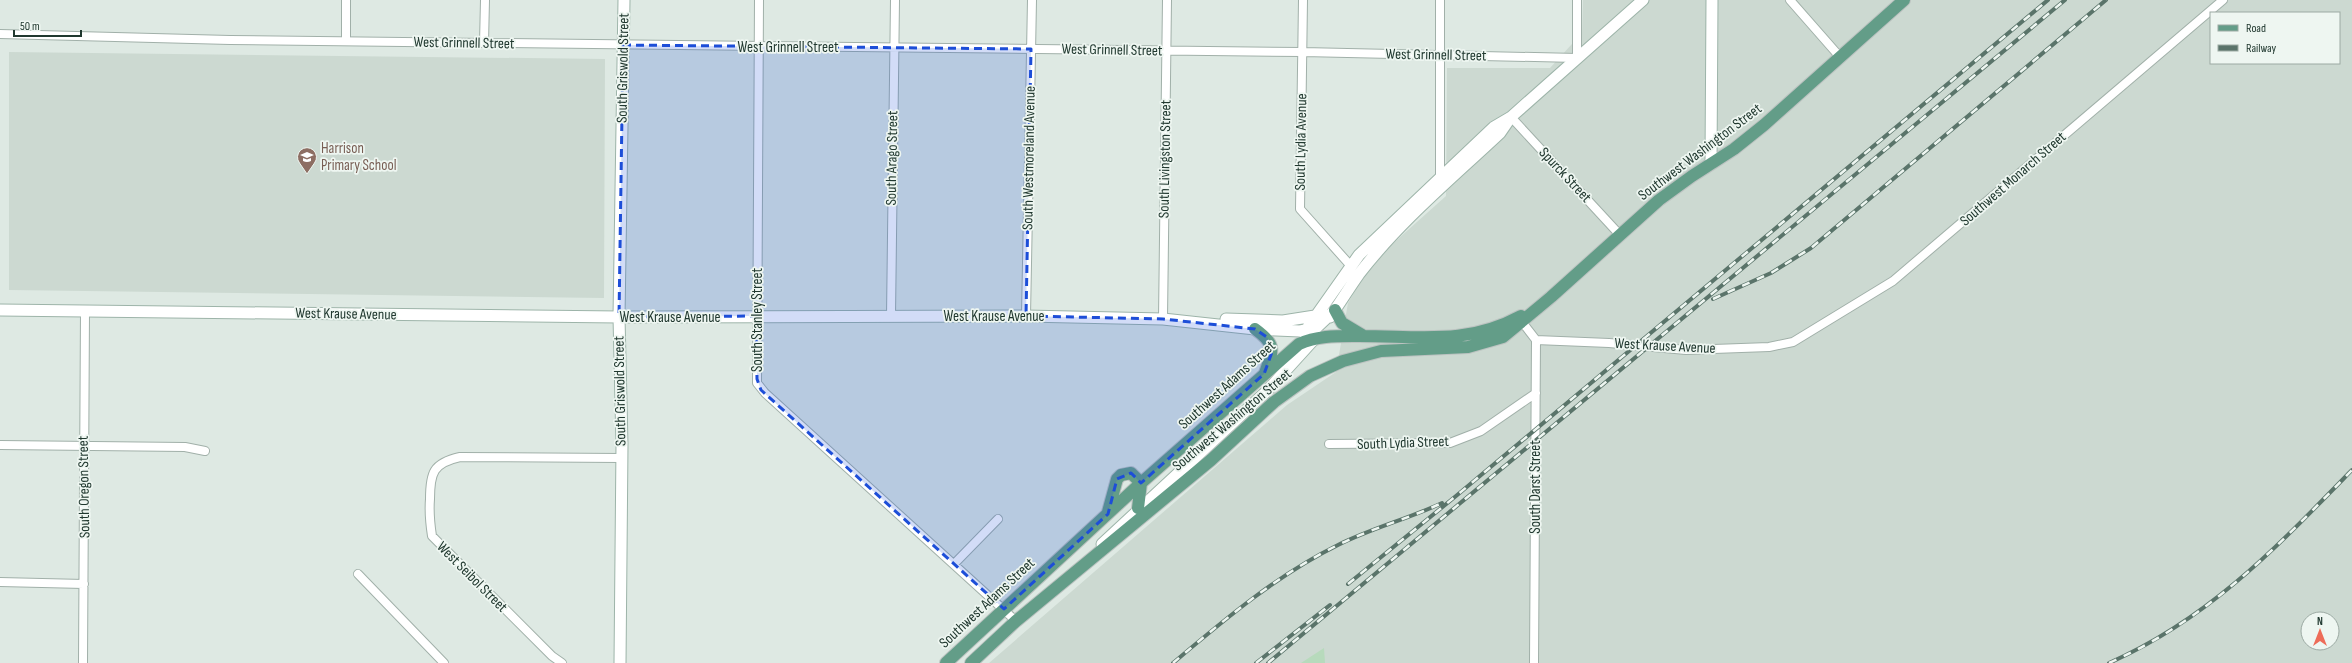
<svg xmlns="http://www.w3.org/2000/svg" width="2352" height="663" viewBox="0 0 2352 663" font-family="'Sofia Sans Condensed',sans-serif">
<style>
.built{fill:#ccd9d1;fill-rule:evenodd}
.green{fill:#b7dabc}
.lines{fill:none;stroke-linecap:round;stroke-linejoin:round}
.street-casing{stroke:#a1b0a9;stroke-width:10}
.secondary-casing{stroke:#9db4a9;stroke-width:13}
.primary-casing{stroke:#bcc3c1;stroke-width:14}
.street{stroke:#fff;stroke-width:8}
.secondary{stroke:#fff;stroke-width:11}
.primary{stroke:#639d88;stroke-width:12}
.rail-casing{stroke:#5a746a;stroke-width:4}
.rail{stroke:#eef6f1;stroke-width:2.5;stroke-dasharray:8;stroke-linecap:butt}
.marked{fill:#1d4ed8;fill-opacity:0.2;stroke:#1d4ed8;stroke-width:3;stroke-dasharray:8 5;stroke-linejoin:round}
.labels{text-anchor:middle;dominant-baseline:central;stroke-width:3.5;stroke-linejoin:round;paint-order:stroke}
.street-label{font-size:15px;fill:#20382f;stroke:#eef6f1}
.education-label{font-size:15px;fill:#785e54;stroke:#eef6f1;text-anchor:start}
</style>
<rect width="100%" height="100%" fill="#dee9e3"/>
<!-- built -->
<path class="built" d="M1583,0h769v663h-1363l298,-258 49,-33 12,-69 11,-19 30,-37 57,-51 1,-128h103l32,-35zM2211,13h128v50h-128zM2308,619h24v24h-24z
M9,52l596,7 -1,239 -595,-8z"/>
<!-- green -->
<path class="green" d="M1324,648l1,15h-24z"/>
<g class="lines">
<defs>
<path id="street" d="M759,0l-2,383 8,10 251,228
M1303,0l-3,209 50,56
M1440,0v181
M1790,0l50,57
M0,34l230,6 1073,12 274,6v-58
M346,41v-41
M484,43l1,-43
M1511,117l108,117
M891,316l4,-316
M1026,316l6,-316
M1519,318l17,22 -2,323
M1163,319l4,-319
M1536,340l73,3 77,7 83,-3 24,-5 100,-61 330,-281
M1329,444l121,-1 31,-12 55,-38
M0,445l185,2 20,4
M954,564l44,-45
M358,574l86,89
M0,582l84,2
M83,663l2,-352
M562,663l-10,-7 -120,-120c-2,-13 -3,-25 -2,-37 0,-26 3,-36 30,-42l161,1"/>
<path id="secondary" d="M1711,164l1,-164
M0,310l619,7 407,-1 137,3 92,10 45,2 16,-3 17,-16
M1330,317c10,-14 19,-29 29,-43 40,-52 93,-96 141,-141l11,-16
M1226,319l57,2 32,-5
M1304,333l55,-78 135,-128 17,-10 132,-117
M1102,544l165,-153 50,-55
M620,663l2,-218 -3,-128 5,-317"/>
<path id="primary" d="M1335,310l7,13 20,12
M1255,329c22,16 18,21 10,44
M1108,512l9,-33 4,-4 10,-2 10,10 -3,25
M946,663l195,-180 158,-139c17,-8 36,-8 54,-8 62,-1 111,11 168,-20
M971,663l45,-42 195,-161 63,-58 36,-26 33,-15 38,-10 87,-4 35,-10 48,-40 108,-97 33,-24 42,-27 30,-24 140,-125"/>
</defs>
<!-- street casing -->
<use href="#street" class="street-casing"/>
<!-- secondary casing -->
<use href="#secondary" class="secondary-casing"/>
<!-- primary casing -->
<use href="#primary" class="primary-casing"/>
<!-- street -->
<use href="#street" class="street"/>
<!-- secondary -->
<use href="#secondary" class="secondary"/>
<!-- primary -->
<use href="#primary" class="primary"/>
<defs>
<path id="rail" d="M1713,299l58,-26 40,-25 295,-248
M1348,584l108,-88 592,-496
M1173,663c51,-43 104,-88 165,-118 34,-17 70,-26 104,-42
M1256,663l74,-58
M1268,663l797,-663
M2109,663c100,-44 168,-116 243,-193"/>
</defs>
<!-- rail casing -->
<use href="#rail" class="rail-casing"/>
<!-- rail -->
<use href="#rail" class="rail"/>
</g>
<!-- marked area -->
<path class="marked" d="M623,45l408,4 -5,267 137,3 92,10 13,9 4,14 -8,22 -123,109 -10,-10 -14,6 -9,35 -104,95 -243,-219 -4,-11 -1,-63 -137,1z"/>
<!-- icons -->
<defs>
<symbol id="school-pin" viewBox="-11 -11 22 30"><path d="M0 17L-7.5 6A9.5 9.5 0 1 1 7.5 6Z" fill="#8d6e63" stroke="#eef6f1"/><path d="M0-5L7-2L0 1L-7-2ZM-4 1L0 2.5L4 1V4Q0 6-4 4Z" fill="#fff"/></symbol>
</defs>
<g fill-rule="evenodd">
<use href="#school-pin" x="296" y="146" width="22" height="30"/>
</g>
<g class="labels">
<!-- street labels -->
<g class="street-label">
<text transform="translate(464 43) rotate(1)">West Grinnell Street</text>
<text x="788" y="47">West Grinnell Street</text>
<text transform="translate(1112 50) rotate(1)">West Grinnell Street</text>
<text transform="translate(1436 55) rotate(1)">West Grinnell Street</text>
<text transform="translate(623 68) rotate(-89)">South Griswold Street</text>
<text transform="translate(1301 142) rotate(-89)">South Lydia Avenue</text>
<text transform="translate(1700 152) rotate(-37)">Southwest Washington Street</text>
<text transform="translate(892 158) rotate(-89)">South Arago Street</text>
<text transform="translate(1029 158) rotate(-89)">South Westmoreland Avenue</text>
<text transform="translate(1165 159) rotate(-89)">South Livingston Street</text>
<text transform="translate(1565 175) rotate(47)">Spurck Street</text>
<text transform="translate(2013 179) rotate(-41)">Southwest Monarch Street</text>
<text transform="translate(346 314) rotate(1)">West Krause Avenue</text>
<text x="994" y="316">West Krause Avenue</text>
<text x="670" y="317">West Krause Avenue</text>
<text transform="translate(757 320) rotate(-90)">South Stanley Street</text>
<text transform="translate(1665 346) rotate(3)">West Krause Avenue</text>
<text transform="translate(1227 385) rotate(-42)">Southwest Adams Street</text>
<text transform="translate(620 391) rotate(-91)">South Griswold Street</text>
<text transform="translate(1232 420) rotate(-40)">Southwest Washington Street</text>
<text transform="translate(1403 443) rotate(-2)">South Lydia Street</text>
<text transform="translate(84 487) rotate(-91)">South Oregon Street</text>
<text transform="translate(1535 487) rotate(-90)">South Darst Street</text>
<text transform="translate(472 577) rotate(45)">West Seibol Street</text>
<text transform="translate(987 603) rotate(-43)">Southwest Adams Street</text>
</g>
<!-- education labels -->
<g class="education-label">
<text x="321" y="148">Harrison<tspan x="321" dy="17">Primary School</tspan></text>
</g>
</g>
<!-- legend -->
<rect x="2210" y="12" width="130" height="52" fill="#eef6f1" stroke="#9caaa3"/>
<rect x="2218" y="25" width="20" height="6" fill="#639d88" stroke="#9caaa3"/>
<text x="2246" y="32" font-size="12" fill="#20382f">Road</text>
<rect x="2218" y="45" width="20" height="6" fill="#5a746a" stroke="#9caaa3"/>
<text x="2246" y="52" font-size="12" fill="#20382f">Railway</text>
<!-- north arrow -->
<g transform="translate(2320 631)"><circle r="19" fill="#eef6f1" stroke="#9caaa3"/>
<path d="M0-3L7 15L0 10L-7 15Z" fill="#ed6c58"/>
<text y="-6" font-size="11" font-weight="bold" text-anchor="middle" fill="#20382f">N</text>
</g>
<!-- scale -->
<path d="M14 30v6h67v-6" fill="none" stroke="#20382f" stroke-width="2"/>
<text x="20" y="30" font-size="12" fill="#20382f" stroke="#eef6f1" stroke-width="3" paint-order="stroke">50 m</text>
</svg>
